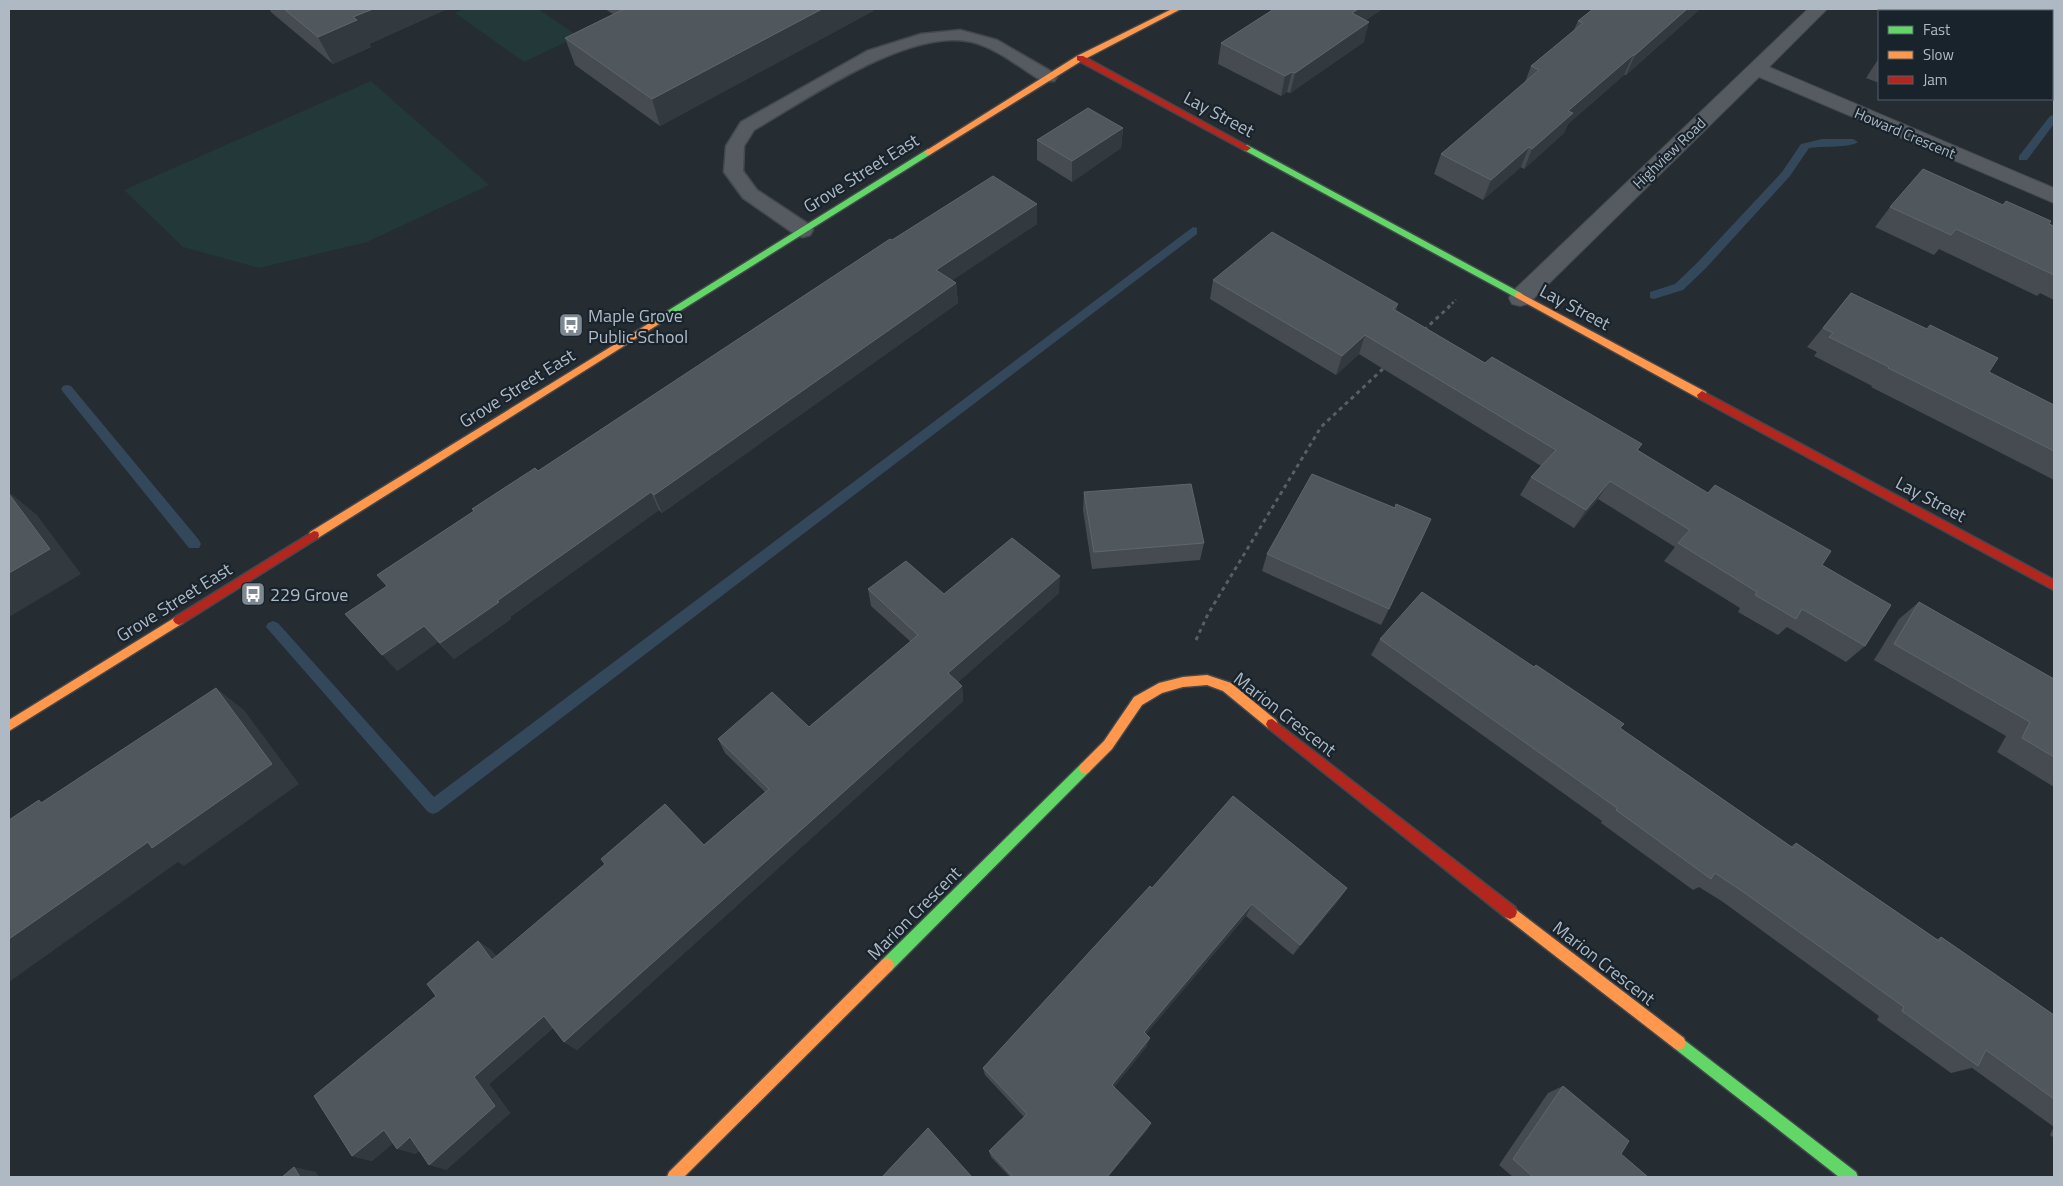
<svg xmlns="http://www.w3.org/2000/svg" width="2063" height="1186" viewBox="0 0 2063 1186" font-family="'Titillium Web',sans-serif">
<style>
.green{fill:#233838}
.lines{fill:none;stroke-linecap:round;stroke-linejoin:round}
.stream{fill:#33485b;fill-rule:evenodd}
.lane-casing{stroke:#42484c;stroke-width:3}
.street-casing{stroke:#42484c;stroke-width:2}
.fast-casing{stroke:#42484c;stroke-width:3}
.slow-casing{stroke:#42484c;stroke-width:3}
.jam-casing{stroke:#42484c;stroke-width:3}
.path-far1{stroke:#585f65;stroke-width:2.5;stroke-dasharray:2.5 2.5;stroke-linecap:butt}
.path{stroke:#585f65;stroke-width:3;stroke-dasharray:4 4;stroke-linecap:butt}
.lane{fill:#565a61;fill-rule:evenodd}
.street{fill:#565a61;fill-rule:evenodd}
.fast{fill:#63d668;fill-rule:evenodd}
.slow{fill:#ff974d;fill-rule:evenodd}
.jam{fill:#b3261e;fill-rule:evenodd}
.wall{fill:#454b51}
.shaded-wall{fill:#333a3f}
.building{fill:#50575d;stroke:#5f666d}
.labels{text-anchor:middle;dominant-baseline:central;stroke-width:4.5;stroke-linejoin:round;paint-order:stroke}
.far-street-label{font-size:15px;fill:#aeb9c4;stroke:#19232c}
.street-label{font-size:18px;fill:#aeb9c4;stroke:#19232c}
.poi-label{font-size:18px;fill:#aeb9c4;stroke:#19232c;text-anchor:start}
</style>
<rect width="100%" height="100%" fill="#252c32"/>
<!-- green -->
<path class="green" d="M464,9h74l40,27 -54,26 -69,-49z
M371,81l118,104 -122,57 -108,26 -76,-21 -59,-57z"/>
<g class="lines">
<!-- stream -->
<path class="stream" d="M2054,115v9l-27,36h-8v-4l31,-40z
M1822,139h31l5,3c-7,6 -38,4 -49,6l-19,28 -84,92 -23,22 -29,9 -4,-1v-6l25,-8 23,-22 84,-90 19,-28z
M1193,227l4,1v6l-759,578 -5,2 -5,-2 -162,-185 2,-4 5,-2 5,2 156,174z
M67,385l4,1 128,154 2,4 -2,4h-10l-126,-156 -2,-3 2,-3z"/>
<defs>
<path id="lane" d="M960,30l37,10 57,33 3,4 -3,4h-12c-22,-13 -45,-33 -70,-39 -63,-15 -164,57 -218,88l-10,16 -1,25 14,19 53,35 3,5 -3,5 -7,2 -7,-2 -53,-37 -19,-26 2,-26 15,-24 126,-71 54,-17z"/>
<path id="street" d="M1808,9h19l-58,58 285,121v15l-295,-126 -231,227 -8,2 -8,-2 -3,-6 3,-6z"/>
<path id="fast" d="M1247,145l274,148 2,2 -2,2h-6l-271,-147v-4z
M928,149l4,3 -1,2 -272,170h-6v-4z
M1085,762l4,2 2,4 -2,4 -197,198 -5,2 -5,-2 -2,-5 2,-5 199,-196z
M1679,1036l177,136 2,5h-19l-165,-129 -2,-5 2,-5z"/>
<path id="slow" d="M1172,9h9l-98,51 -152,94 -3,1 -4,-3 153,-96z
M1518,292l188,100 1,3 -5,4 -4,-1 -183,-101v-4z
M656,319l5,3 -2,2 -341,214h-8l-1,-3 1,-3z
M179,615l4,2 2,3 -2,3 -174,108v-11z
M1207,675l24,8 45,37 2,4 -2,4 -4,1 -4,-1 -45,-37 -16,-6 -24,2 -21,6 -20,12 -30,44 -23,23 -4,2 -4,-2 -2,-4 2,-4 23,-23 30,-44 25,-14 24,-6z
M1510,905l174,133 2,5 -2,5 -5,2 -5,-2 -169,-131 -2,-5 2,-5z
M887,958l5,2 2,5 -2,5 -208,207h-17l2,-5 213,-212z"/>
<path id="jam" d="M1077,56h6l168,92 -4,3 -3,-1 -167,-90z
M1702,391l352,189v10l-356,-192 -1,-3z
M314,531l4,1 1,3 -1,3 -135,85 -4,2 -4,-2 -2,-3 2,-3z
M1272,719l243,188 2,5 -2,5 -5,2 -5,-2 -237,-189 -2,-4 2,-4z"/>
</defs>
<!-- lane casing -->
<use href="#lane" class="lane-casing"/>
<!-- street casing -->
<use href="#street" class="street-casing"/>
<!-- fast casing -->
<use href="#fast" class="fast-casing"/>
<!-- slow casing -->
<use href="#slow" class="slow-casing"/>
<!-- jam casing -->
<use href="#jam" class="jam-casing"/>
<!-- path-far1 -->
<path class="path-far1" d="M1448,307l8,-7"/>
<!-- path -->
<path class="path" d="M1424,330l26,-24
M1196,640l12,-26 113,-187 64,-60"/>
<!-- lane -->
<use href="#lane" class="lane"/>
<!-- street -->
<use href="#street" class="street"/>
<!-- fast -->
<use href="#fast" class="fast"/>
<!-- slow -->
<use href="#slow" class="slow"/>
<!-- jam -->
<use href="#jam" class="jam"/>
</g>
<!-- wall -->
<path class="wall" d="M269,9h178l-78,35 2,3 -38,17 -61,-51z
M605,9h268v2l-213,115 -85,-61 -10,-27 48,-24z
M1274,9h108l-16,11 -2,22 -74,51 -3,-1 -6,4 -63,-32 3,-21z
M1593,9h107l-74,66h-2l-56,49 -4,9 -40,36 -3,-2 -38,33 -49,-26 7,-20 84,-72 6,-16 42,-34 5,-11z
M1879,58v25l-13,-5z
M1123,128l-2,20 -49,34 -35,-22v-20z
M2003,205l51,21v74l-14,-7 -3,3 -98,-47 -5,6 -59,-28 15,-20z
M1037,224l-85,56 4,3 2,20 -296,210 -3,-3 -149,107 1,2 -57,40 -16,-17 -41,29 -10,-85 87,-74 -2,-3 66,-38 354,-231z
M1213,280l185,24 -2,6 89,53 157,81 -4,6 184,115 43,81 -19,16 -59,-35 -9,8 -40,-23 2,-4 -76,-47 11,-14 -77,-48 -24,29 -54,-33 11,-18 10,-11 -182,-112 -23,21 -126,-76z
M1851,293l138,79 65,33v75l-183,-93 1,-1 -58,-30 3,-4 -10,-5z
M1084,492l120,51 -4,17 -108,9 -9,-59z
M1267,554l122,55 -8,16 -119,-54z
M868,589l76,5 115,-1 -101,89 4,4 1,15 -386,349 -13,-8 -11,-14 -64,56 21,29 -64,57 -27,-19 -4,3 -22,-11 -21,18 -20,-5 84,-160 42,-55 14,10 4,5 208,-111 61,-53 -40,-39 -7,-14 91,-12 102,-85 -40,-36z
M1919,602l135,77v108l-57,-35 9,-16 -132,-76 25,-41z
M1380,639l240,89 171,118 5,-3 141,96 4,-2 113,78v123l-4,-3 4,-8 -82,-59 -21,5 -74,-53 2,-4 -156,-114 -24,-15 -6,3 -92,-67 1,-2 -231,-166z
M1152,888h195l-8,12 -46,55 -47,-39 -100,118 1,12 -33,41 34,42 -40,48h-98l-19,-20 -2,-6 35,-34 -39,-42 -2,-7z
M1563,1086l58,68 27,23h-135l-14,-12 49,-72z"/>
<!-- shaded-wall -->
<path class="shaded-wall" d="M373,9h74l-78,35 2,3 -38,17 -15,-27 35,-20z
M822,9h51v2l-213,115 -8,-27z
M1358,9h24l-35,24 5,-20z
M1687,9h13l-74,66 9,-20z
M1369,22l-5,20 -74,51 5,-20z
M1633,55l-9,20 -56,49 -4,9 -40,36 8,-20 36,-38z
M1292,72l-5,20 -6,4 4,-20z
M1123,128l-2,20 -49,34v-21z
M1529,147l-8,20 -38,33 8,-20z
M1037,204v20l-99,66 -2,-20z
M956,283l2,20 -296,210 -8,-18z
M1365,335l-6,19 -23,21 6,-19z
M1610,481l-12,18 -24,29 12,-18z
M9,492l28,23 44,59 -72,43z
M651,492l8,18 -149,107 1,2 -57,40 -14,-16 57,-42z
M1060,576l-1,17 -109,96 -2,-16z
M424,626l14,16 -41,29 -15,-16z
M962,686l1,15 -386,349 -13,-8z
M216,688l28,22 55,74 -115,82 -6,-4 -169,120v-43l139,-97z
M1347,888l-8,12 -46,55 7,-10z
M1252,904l-6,12 -105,124 3,-8z
M478,941l14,10 14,19 -14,-10z
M544,1016l13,8 -68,60 21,29 -64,57 -17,-5 45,-88z
M1150,1038l-3,8 -37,46 2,-7z
M1151,1123l-3,6 -40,48h-1z
M384,1130l19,5 -31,26 -20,-5z
M410,1137l18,6 -13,11 -18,-5z
M294,1167l22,5 3,5h-19z"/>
<!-- building -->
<path class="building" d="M284,9h89l-20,8 4,3 -39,17z
M624,9h198l-170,90 -87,-61z
M1274,9h84l-6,4 17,9 -74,51 -3,-1 -7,4 -64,-33z
M1593,9h94l-52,46h-2l-65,56 5,2 -41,36 -3,-2 -38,33 -50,-26 98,-84 -8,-4 52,-43 -5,-2z
M1924,9h97l-2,2h-97z
M1088,108l35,20 -51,33 -35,-21z
M1923,169l80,36 3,-4 45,20 -2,3 5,2v49l-98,-46 -5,6 -61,-28z
M993,176l44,28 -101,66 20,13 -302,212 -3,-3 -154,109 2,1 -59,41 -16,-17 -42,29 -37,-41 42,-28 -10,-11 97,-64 -2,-2 63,-41 3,3 352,-232 2,1z
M1272,232l126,72 -5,5 92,54 7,-6 150,87 -5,6 71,43 7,-8 116,66 -9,14 69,40 -26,41 -63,-37 -6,10 -41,-24 2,-3 -79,-49 12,-13 -80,-49 -24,29 -55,-33 25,-27 -191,-115 -23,21 -129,-76z
M1851,293l76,36 3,-4 68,33 -9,14 65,33v46l-166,-83 1,-1 -60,-30 4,-4 -10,-5z
M1312,474l83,34 1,-4 35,15 -42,90 -122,-55z
M1191,484l13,59 -110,9 -10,-60z
M9,494l41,55 -41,24z
M1012,538l48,38 -112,97 14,13 -398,356 -20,-26 -70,61 21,29 -66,59 -19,-28 -13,12 -13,-19 -32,26 -38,-60 122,-100 -9,-12 51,-43 14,19 113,-96 -4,-5 64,-55 39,41 65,-56 -51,-50 54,-47 37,35 109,-92 -50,-46 38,-28 38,33z
M1422,592l112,75 2,-2 88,59 -4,4 173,120 3,-5 143,98 2,-4 113,78v84l-68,-49 -8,16 -76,-55 2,-4 -162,-116 -27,-18 -4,6 -95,-69 1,-2 -237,-169z
M1919,602l135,77v78l-32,-19 8,-16 -136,-78z
M216,688l56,76 -120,84 -4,-6 -139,97v-119l30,-20 2,3z
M1233,796l114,92 -47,57 -48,-41 -108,128 6,6 -38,47 39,38 -44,54h-94l-24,-26 38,-37 -44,-46 167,-182 2,2z
M1563,1086l66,55 -8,13 27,23h-115l-20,-18z
M928,1128l44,49h-90z
M294,1167l6,10h-18z"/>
<!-- icons -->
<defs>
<symbol id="bus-square" viewBox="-11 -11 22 22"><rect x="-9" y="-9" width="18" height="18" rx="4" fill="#7e8891" stroke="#19232c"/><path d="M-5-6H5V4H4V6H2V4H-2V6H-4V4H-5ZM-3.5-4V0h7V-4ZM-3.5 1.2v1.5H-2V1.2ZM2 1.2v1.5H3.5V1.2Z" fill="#fff"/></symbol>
</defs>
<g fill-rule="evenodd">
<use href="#bus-square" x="557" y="311" width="28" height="28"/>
<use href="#bus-square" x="239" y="580" width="28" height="28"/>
</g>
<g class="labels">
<!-- far-street labels -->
<g class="far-street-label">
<text transform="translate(1905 133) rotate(23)">Howard Crescent</text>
<text transform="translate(1669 153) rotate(-44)">Highview Road</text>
</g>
<!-- street labels -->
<g class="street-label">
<text transform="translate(1219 114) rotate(28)">Lay Street</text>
<text transform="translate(861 173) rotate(-32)">Grove Street East</text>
<text transform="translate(1575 307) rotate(28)">Lay Street</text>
<text transform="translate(517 388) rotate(-32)">Grove Street East</text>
<text transform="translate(1931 499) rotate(28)">Lay Street</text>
<text transform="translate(174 602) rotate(-32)">Grove Street East</text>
<text transform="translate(1285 714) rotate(38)">Marion Crescent</text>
<text transform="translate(914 913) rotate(-45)">Marion Crescent</text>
<text transform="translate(1604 963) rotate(38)">Marion Crescent</text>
</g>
<!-- poi labels -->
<g class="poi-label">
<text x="588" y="315">Maple Grove<tspan x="588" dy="21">Public School</tspan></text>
<text x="270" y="594">229 Grove</text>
</g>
</g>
<!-- border -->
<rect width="2063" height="1186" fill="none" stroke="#aeb9c4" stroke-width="20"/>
<!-- legend -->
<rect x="1878" y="10" width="175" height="90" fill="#19232c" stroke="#555f69"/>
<rect x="1888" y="26" width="25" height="8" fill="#63d668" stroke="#555f69"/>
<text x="1923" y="35" font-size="15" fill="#aeb9c4">Fast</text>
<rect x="1888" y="51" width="25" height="8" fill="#ff974d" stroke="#555f69"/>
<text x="1923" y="60" font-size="15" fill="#aeb9c4">Slow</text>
<rect x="1888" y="76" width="25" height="8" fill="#b3261e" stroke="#555f69"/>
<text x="1923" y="85" font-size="15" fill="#aeb9c4">Jam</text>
</svg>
